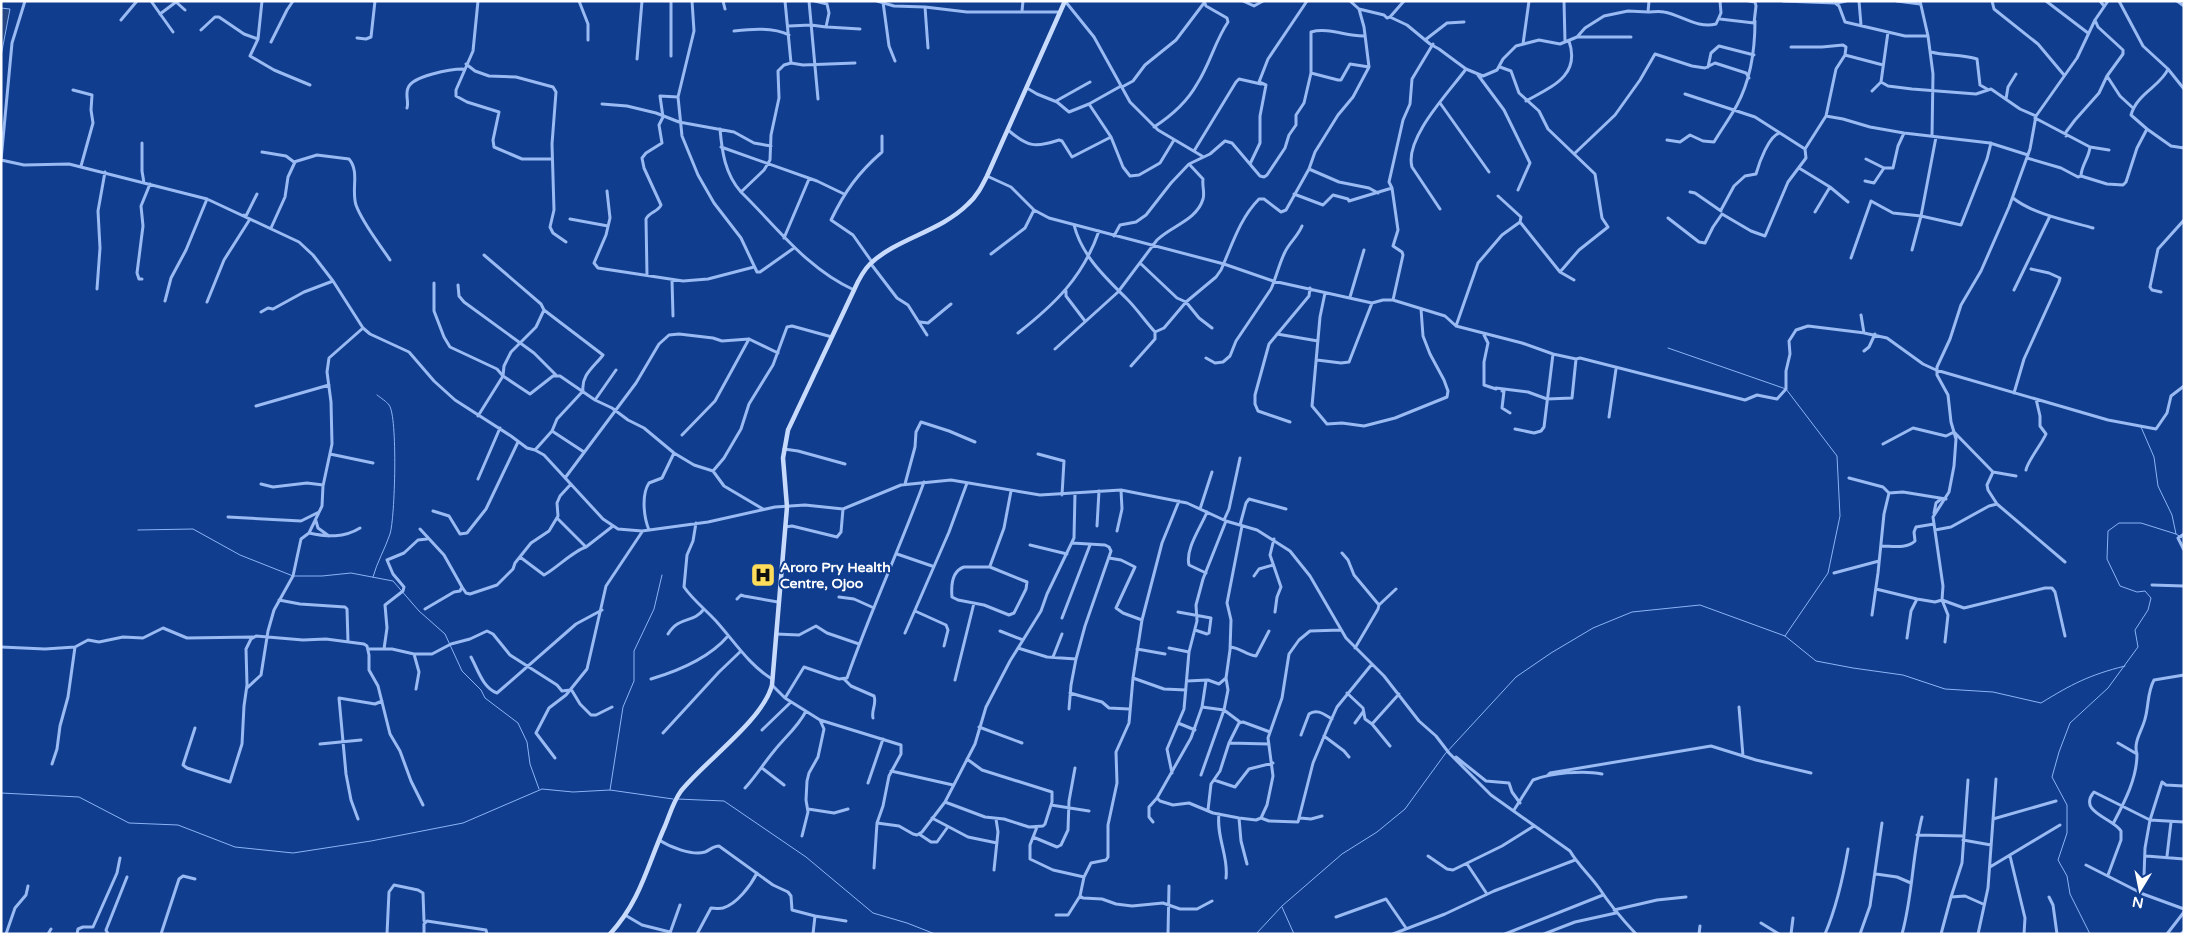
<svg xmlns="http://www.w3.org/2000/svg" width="2185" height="935" viewBox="0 0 2185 935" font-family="'Varela Round',sans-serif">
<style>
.water{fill:#264784;stroke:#8bb4f6}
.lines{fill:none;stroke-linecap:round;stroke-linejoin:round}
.stream{stroke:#8bb4f6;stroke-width:1}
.minor{stroke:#99baf2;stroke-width:3}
.secondary{stroke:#c8dbfc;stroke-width:4.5}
.labels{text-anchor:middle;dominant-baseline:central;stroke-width:4;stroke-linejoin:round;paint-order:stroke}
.poi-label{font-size:14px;font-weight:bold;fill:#fff;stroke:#103d8e;text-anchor:start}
</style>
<rect width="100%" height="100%" fill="#103d8e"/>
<!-- water -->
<path class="water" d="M1,8l9,1 -9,47z"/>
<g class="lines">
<!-- stream -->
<path class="stream" d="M1668,348l118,41 51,67 3,60 -12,57 -43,63
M2141,427l13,30 4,29 14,29 4,19
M138,530l55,-1 47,26 53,21h29l29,-3 42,8 26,30 26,23 17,37 19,19 4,8 33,25 9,19 3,22 9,25
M373,577c4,-15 12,-28 17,-43 5,-15 8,-118 -1,-129 -2,-3 -8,-7 -12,-10
M610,790l13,-83 11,-26v-30l20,-42 8,-34
M1,793l78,4 50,26 49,2 57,22 58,6 78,-12 92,-18 79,-34 31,3 37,-2 63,9
M677,799l47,2 82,56 67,56 34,10 28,11
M1282,907l12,27
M1256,934l26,-28 60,-52 35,-22 28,-23 40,-55 71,-77 35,-24 42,-25 39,-16 68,-7 85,31 31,25 37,7 50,7 42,14 48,3 48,11c31,-19 48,-28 84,-37
M2090,934l-20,-40 -3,-18 -9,-16 9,-27v-28l-15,-28 7,-25 11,-29 38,-35 30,-41 -3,-17 13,-20 3,-12 -6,-7 -8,1 -17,-6 -13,-27 1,-28 11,-8h22l35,11 8,5"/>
<!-- minor -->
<path class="minor" d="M25,1l-13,42 -11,117 23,5 45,-1 138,35 92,43 14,13 20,26 30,47 7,6 39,18 25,29 21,19 56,36 16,12 8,2 9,5 59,64 15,10 24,2 66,-9 67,-15 30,-2 38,4 58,-24 50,-5 89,15 81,-5 66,13 39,18 31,9 33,21 20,25 36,62 38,38 35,45 17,15 13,17 42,42 79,56c8,14 20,24 29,37 11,17 23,31 37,46
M151,1l22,31
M478,1l-5,50 -17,39v6l11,6 32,10 -6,28 1,7 28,12h30
M579,1l9,23v16
M671,1v55
M692,1l2,30 -16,66 4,39 16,39 16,28 27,35 16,34h3l34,-24
M723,1l2,8
M785,1l6,62 -7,2 -6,6 1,27 -8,37 -1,25 -6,10 -23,22c36,35 66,77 113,98
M809,1l9,98
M877,1l17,5 31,1 42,5h93
M1065,1l29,36 36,65 28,28 44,26
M1243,1l11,5 9,-5
M1350,1l9,8 25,6 3,3 3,-1 17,8 23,19 9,5 27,20 17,7 14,-6 6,-11 13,-13 23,-6 21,4 17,-7 8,-9 19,-12 24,-5 20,1 1,-11
M1564,1l1,41
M1783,1l52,2 4,3 6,16 60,14h23
M1859,1l2,24
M1897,1l23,3
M1920,1l8,35 5,38 -1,62
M1992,1l2,8 44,35 26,31
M2046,1l42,32
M2100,1l4,5
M2119,1l24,45 25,23 16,20
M2177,1l7,5
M883,2l6,44 6,15
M1837,3l9,-2
M925,7l3,41
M1022,11l1,-10
M1648,12c5,0 11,-1 16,0 17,3 34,17 52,12l5,-11 -1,-12
M160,14l16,-12 9,8
M1390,17l14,-16
M1720,19l34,4 2,-17 -1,-4 -6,-1
M121,20l16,-19
M789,26l22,-1 15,2 3,-14 -2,-9 -12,-3
M827,27l33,2
M201,30l14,-13h4l25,17 14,5 -8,17 24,14 36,15
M734,31c17,-2 39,-4 55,4
M1577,37h54
M357,38l9,1 5,-2 4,-36
M258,39l4,-38
M1425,40l22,-17 17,-1
M271,42l16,-32 6,-9
M1523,44l6,-43
M1791,47h31l21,-2 3,2 -1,8 38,10
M1931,52c15,4 31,2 46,7l3,26 7,4
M637,59l5,-58
M791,63l12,2 52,-2
M466,64l9,7 14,5 27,1 37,10 3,5 -4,52 2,66 -4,17 3,6 13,9
M1500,67l11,4 8,22 20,18 9,18 47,45 7,44 6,9 -29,23 -19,22
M1708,67l3,-14 8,-7 35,9
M1311,73l27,7h3l9,-16 19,3
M1478,75l26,35 26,53 -12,27
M2107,76l13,20 13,12
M1881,82l7,4 24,3 64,5 15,-5 29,20 16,7
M1122,87l11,-6 12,-16 31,-25 28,-37
M1027,88l10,6 20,8 12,10 20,-8 32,-18
M73,90l19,5 -1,15 2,13 -12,43
M1872,91l9,-9 7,-50
M1685,94l70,23 50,32
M2006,99l2,-12 8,-13
M1056,101l34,-19
M1526,101c25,-14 55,-25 43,-60
M1440,103l49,69
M602,104l25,2 29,7 23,9 55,10 20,11 17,3
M1089,104l22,33 12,30 7,9 9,-1 21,-12 14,-23
M407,108c2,-6 -2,-14 1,-20 4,-12 43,-19 55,-19
M1826,116l10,-47 9,-14
M2035,118l55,29c-1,11 -9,19 -9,29
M1154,127c17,-11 33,-25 43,-43 13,-20 18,-43 31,-62l-1,-4 -21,-12 -2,-5
M720,129c2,23 5,45 21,63
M2147,129l24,17 13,2
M1008,130c20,17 27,18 51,10l3,1 10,16 39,-20
M2066,136v-4l9,-12 24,-27 8,-17 16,-22v-4l-25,-23 -3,-7
M1667,140l13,2 10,-7 13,6 11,1c7,-12 16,-24 23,-37 14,-26 18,-54 18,-84
M142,143v28l2,12
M721,147l96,34 27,13
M2090,147l19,3
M1194,151l42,-69 3,-3 22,5
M262,152l24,4 8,6 23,-7 32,4c11,13 2,30 7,46 7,19 23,38 34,55
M1574,154l41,-39 25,-35 15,-26 37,12 13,2 10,-5 31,10 3,5
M2027,158l34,10 17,9 3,-1 26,8 16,1 3,-3 11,-34 10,-19 -16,-14c6,-22 30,-29 37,-46
M1866,159l18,9h9l5,-22 6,-13
M1250,164l10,-21v-27l6,-31 -7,-3 9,-23 39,-58
M1799,168l31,19 18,15
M1309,169l30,13 30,6 9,5
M987,176l24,11 23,23 15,8 175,46 49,17 99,22 11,-3h10l52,16 11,10 66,17 31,11 23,5 4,-1 165,42 12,-5 20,4 9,-10v-18l4,-17 -1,-13 7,-11 12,-4 57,7
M1865,181l9,2 10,-15
M607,191l3,27 -4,17 -12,28 4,5 85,13 25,-2 46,-12
M1690,192l5,1 26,18
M1294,194l29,11 10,-10 15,4 1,2 43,-13
M1498,196l23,21 -1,5 40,50 14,8
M2013,198c20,16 55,23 80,30
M1440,209l-28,-42c-8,-29 38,-76 54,-98
M1721,210l13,-24 11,-10 11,-2c3,-11 13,-39 24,-41
M1815,212l15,-25
M244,215l2,1 11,-22
M1668,218l31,24 6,1 8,-16 9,-13 29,17 14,5 23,-54 18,-24 -1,-9 21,-33 17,3 27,8 34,6 86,10 38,12
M570,219l38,7
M1074,225c8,31 31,52 53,74 10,10 18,22 28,33
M271,228l14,-31 3,-20 7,-15
M1114,236l6,-11 16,-3 10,-7 25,-32 18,-19 21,-10 15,-13 7,2 28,33 4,1 3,-2 18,-27 4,-13 7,-10v-10l8,-12 7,-30v-41c18,-5 36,5 54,4
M784,238l25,-59
M1912,250l9,-34 40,9 26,-66 4,-16
M991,254l34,-26 9,-18
M1851,258l20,-57 22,12 28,3 15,-79
M872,262l-19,-27 -22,-15c14,-29 27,-47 51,-68v-16
M1140,263l37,35 9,4 13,16 13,10
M871,264l26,34 11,7 19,30
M647,275l-1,-56c3,-7 12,-7 15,-14l-17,-37 -2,-10 4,-5 16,-10 -3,-18 4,-8 -3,-21 18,1
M142,279h-3l-2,-6 6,-47 -2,-20 9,-22
M672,280l1,36
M434,283v28l10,26 6,10 47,22 6,7 27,18 23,-18h7l35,24 17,8 16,12 16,8 30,25 20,12 19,6 11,15 39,23
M458,285l1,11 5,6 70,51 22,22
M97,289l3,-41 -2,-37 7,-39
M2014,290l36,-74
M1066,291v5l19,25
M2161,292l-9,-2 -2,-3 8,-38 26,-29
M1325,293l-5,24 -8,89 15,18 15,-1 22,3 31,-8 52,-21 1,-6 -4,-11 -14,-26 -7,-18 -2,-27
M1350,297l14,-47
M1393,300l10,-45 -1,-3 -9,-6 5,-16 -6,-42 -3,-6 14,-62 7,-16 2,-25 21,-35
M165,301l6,-23 15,-28 21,-51
M207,302l17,-42 26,-41
M261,312l7,-4 5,1 31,-17 29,-11
M1861,315l3,18 23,5 36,26 13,6 172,50 48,9 11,-16 4,-17 13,-10
M920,322l8,1 23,-19
M1456,326l22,-63 24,-28 18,-13
M1018,333c37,-29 65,-56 81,-102
M1277,334l41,7
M1484,335l4,8 -4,19v23l12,4
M1055,349l63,-57 39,-52c14,-14 40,-20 46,-41 2,-6 -1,-13 0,-20l-14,-15
M1864,351l5,-4 6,-13
M1206,358l9,5 8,-1 7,-6 6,-15 35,-52c5,-11 8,-25 14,-37 4,-9 13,-16 17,-26
M1317,360l24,3 8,-1 23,-59
M1131,366l24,-27v-7l9,-4 22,-26 30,-25 5,-7c11,-25 19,-52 38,-71h5l17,13 5,-2 23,-41 6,-17 23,-37 15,-18 16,-30 -5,-40 -5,-18
M1496,388l32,4 19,7 25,-1 4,-39
M1502,391h2l-2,17 8,5
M2014,393l10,-34 35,-77 1,-4 -11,-5 -18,-4
M595,400l21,-30
M256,406l73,-21
M478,416l25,-40 1,-10 7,-14 25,-25 8,-17 -3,-6 -57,-49
M1609,417l7,-48
M1290,422l-32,-11 -3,-7v-9l14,-51 40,-48 1,-8
M1515,429l19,4 7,-2 3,-4 9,-73
M552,431l32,21
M682,435l33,-34 34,-62 29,14
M1883,444l30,-16 33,8 8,-4 39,40 23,4
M784,449l14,2 47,13
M535,450l17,-19 5,-12 26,-28c-2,-16 11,-24 20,-36l-59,-45
M330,454l43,9
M1038,454l26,7 -2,34
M2026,470c1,-8 15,-25 20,-36l-6,-8v-10l-4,-17
M713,471l11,-13 17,-29 8,-25 24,-39 14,-38 5,-1 40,11
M1993,472l-6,13 1,5 9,14
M565,478l71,-95 23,-39 10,-9 10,-1 34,4 9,3 27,-2
M1849,478l34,9 6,6
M478,479l22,-51
M261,484l12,3 34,-4 16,2
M905,484l10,-37 1,-15 5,-10 28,9 26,11
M1889,493l14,-1 43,7
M1179,501l-17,42 -20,77 -9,58 -4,45 -13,29 1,31 -9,42v32l-2,3 -15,3 -7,14 -4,19 3,2 19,1 14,5 16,2 31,-3 17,6h17l15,-8
M1200,509l12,-37
M433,511l16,5 11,18 7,-1 19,-24 32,-67
M1934,513l2,-10 5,-4
M228,517l73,4 18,-9
M557,518l29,29
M1224,520l5,-11 11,-51
M316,521l2,7 11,8
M696,523l-3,18 -6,14 -3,32c9,13 21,22 32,34 18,20 33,44 56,58
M1240,525l6,-22 3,-4 37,10
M1097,526l2,-35
M785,527l7,-1 45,11 4,-5 2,-23
M420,529l24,26 18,32
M649,530c-5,-12 -8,-35 0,-47l13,-5 12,-25
M1935,530l16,-3 38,-21 8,-2 68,58
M1117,531l5,-22 -1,-19
M309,533c18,4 35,5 51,-5
M2184,534l-6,4 6,12
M1274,539l-4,16 11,32 -4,10 -2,15
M1072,543l33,2 4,2 2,4 -26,75 -9,33
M1030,545l37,9
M1881,546c11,0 26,3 34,-5l-1,-9 2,-5 18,-3
M1342,553l6,7 6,15 25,30 -1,4 -23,39
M897,554l35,12
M520,557l24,18c13,-7 29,-24 42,-28l27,-21
M1109,558l12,2 14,7 -19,41 7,5 19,7
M990,566l14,-38 7,-37
M964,567h26l37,15 -1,7 -12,24 -5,2 -25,-10 -26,-5 -6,-3c-1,-11 0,-26 12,-30z
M1206,573l-17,-8c-4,-16 12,-38 18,-53
M1834,573l45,-12
M1254,576l5,-7 14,-4
M2152,585l32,1
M1876,589l41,10 18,3 7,-2 22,8 81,-20h7l3,4 10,44
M839,597l15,2 20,9
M737,599l4,-4 3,1 34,6
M279,600l21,4 45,3 2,2 1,33
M1379,605l17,-16
M425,609l29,-17 6,-1 2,-4 4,6 4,1 27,-9 16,-16 2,-6 16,-20 18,-12 9,-15 -1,-13 3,-7 11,-12
M915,611l31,14 2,5 -4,16
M1178,612l33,6 -2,15 -2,1 -12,-4
M1872,615l6,-42 6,-59 5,-21
M1062,618l28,-73
M1000,631l23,9
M905,633l44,-101 18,-49
M668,634c12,-19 25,-10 36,-25
M776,634l23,1 17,-9 11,7 32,11
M1907,638l4,-27 6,-12
M1945,642l3,-27 -6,-15 1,-14 -10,-69 16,-25 5,-26 2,-27 -5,-17 -3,-27 -11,-20v-8l13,-28 11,-34 20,-34 28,-64 21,-58 6,-33 41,-58 18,-38 13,-19
M1,647l44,2 30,-2
M1230,647c11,1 16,8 26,9l13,-25
M1018,648l29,9 29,2 -5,26 -2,24
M1169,648l20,4
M368,649h24l22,5h18l19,-10 19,-5 17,-8 6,3 17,21 47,30 5,6 8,-1
M384,649l3,-21 -2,-23 18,-14 1,-4 -11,-13 -6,-14 17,-7 14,-13 9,-1
M1137,649l28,5
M414,654l5,18 -3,17
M471,657c7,13 12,31 26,36l79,-69 26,-14
M1053,657l9,-23
M1133,678l31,11 22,1
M1226,678l2,12 -4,20 16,12
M651,679c27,-8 59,-22 77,-43
M844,679l7,7 23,10c3,8 -3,14 -1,22
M955,680l19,-77
M1187,681l21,-1 11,4 7,-6 4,-28 1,-30 -4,-17 15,-77
M772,685l13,13 35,22 4,9 -6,28 -9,16 -2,8 -1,19 2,12 -6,24
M247,688l14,-13 7,-44 6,-21 19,-34 8,-37 8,-6 13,-27 1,-20 9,-42 -1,-42 -4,-30 2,-14 34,-30
M571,689l9,15 11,11h5l16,-8
M1070,693l32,9 7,6 20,1
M1347,693l16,15 2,11 7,5
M785,698l19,-31 35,12 8,-1c23,-66 53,-130 77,-196
M1739,707l4,49
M820,720l81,25v9l-12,22 -6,30 -6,17 -3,45
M1178,723l17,7
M1355,723l8,-11
M979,727l43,16
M195,728l-12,37 4,3 43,14 12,-38 2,-38 3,-21 -1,-36 5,-10 5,-3 47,4 23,-1 38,5 3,2 2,9v15l9,16 12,48 10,17 11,30 12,24
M762,730l29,-28
M663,733l56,-61 22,-21
M1301,735l8,-21c8,-6 16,1 23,5
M1324,736l20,15 5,6
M1229,743l40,1
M320,744l41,-4
M1390,746l-18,-22 27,-30
M2137,754c-4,-12 5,-23 8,-35 4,-14 2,-26 9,-39l30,-5
M1456,757l30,24 23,2 3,9 8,11
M555,758l-19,-25 13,-25 17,-13 21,-26 19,-83 36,-54
M52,764l5,-15 3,-23 8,-29 7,-50 13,-7 11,2 24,-5 20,1 20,-10 24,10 66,-1
M762,768l22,17
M891,771l62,14
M1172,773l-5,-24 17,-40 5,-57 8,-31 -1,-16 7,-26 23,-58
M1201,775l23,-65 -22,-3
M1547,776l3,-3 161,-27 45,14 55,13
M1214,780l21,7 14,-18 24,-6
M868,783l15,-44
M745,788c11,-12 19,-25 29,-37 11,-14 24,-24 32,-40
M1157,798l3,3 13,4 16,-2 24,10 26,5 17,2 5,-2 8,3 29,1 15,-59 15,-36 9,-20 35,-43
M945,802l40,15 19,2 25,8 14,-1 2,-2 7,-22v-10l-70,-22 -15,-11
M1051,805l38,6
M808,809l26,4 14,-4
M1208,810l3,-26 9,-13 9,-28 10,-20 4,-1 27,10
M1514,810l19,-30c17,-7 51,-10 69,-6
M1219,814c-3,23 10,43 7,64
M932,818l36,19 29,6
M1239,818l2,23 6,23
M1261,818l6,-13 6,-29 -5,-38 14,-40 7,-44 10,-14 11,-9 31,-1
M1300,818l11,1 11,-3
M358,819l-7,-19 -5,-26 -7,-76 36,6 7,-3
M1993,819l63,-18
M1153,822l-4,-5v-10l8,-9 34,-60 11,-31 4,-26
M2114,822c11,-21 23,-44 23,-68l-19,-11
M877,823l22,3 14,8 4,1 5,-3 23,-30 30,-58 11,-37 24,-46 31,-50 6,-17 27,-56 1,-45
M1037,827l-7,18v14l23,11 31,7
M919,834l12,8h6l10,-14
M1917,835l46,1
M1033,837l24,10 4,-2 7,-15 1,-29 6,-33
M659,840c11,7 33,16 46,12 5,-2 8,-6 14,-6l54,39 15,7 3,4 1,14 23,6 -2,18
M1963,840l28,5
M1428,856l19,13 6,1 49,-24 32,-20
M2010,856l15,62 -1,16
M2146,856l38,3
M2167,856l4,-34
M1467,864l20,30
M2086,865l57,29 41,15
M1990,867l70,-42
M994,870l4,-38 -2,-13
M1876,874l21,3 14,6
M2108,875l13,-35v-9c-8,-13 -44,-19 -27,-39l56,28 34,2
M2138,891l6,-15 1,-28 5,-28 12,-38 4,3 18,1
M1951,897l11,-34 6,-83
M2049,897l4,8 4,29
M1614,910l43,-10 29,-3
M625,915l17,10 28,7
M1056,915h12l12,-19
M815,916l31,5
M1336,917l50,-18 20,29
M1761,923l18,11
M670,933l10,-28
M6,934l9,-26 11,-13 2,-9
M48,934l3,-5
M77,934l1,-5 5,-2h10l24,-54 3,-15
M108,934l-2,-4 21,-53
M161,934l18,-55 4,-3 12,3
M387,934l2,-42 5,-7 24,5 5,3 1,28
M424,934v-10l3,-3 59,9 1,4
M697,934l14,-26c3,0 8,1 12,0 14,-4 28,-23 34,-35
M1168,934l1,-48
M1393,934l52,-20 49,-23 81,-31
M1505,934l98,-39
M1544,934l31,-12 41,-9
M1699,934l1,-8
M1791,934l2,-16
M1825,934c12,-28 18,-56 23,-85
M1860,934l10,-28 12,-83
M1902,934c11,-39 10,-79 20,-117
M1941,934l10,-37 14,-1 18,8
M1978,934l10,-46 8,-109
M2167,934l17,-22
M2181,934l3,-3"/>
<!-- secondary -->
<path class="secondary" d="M610,934c31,-34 37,-68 55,-108 5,-12 8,-24 16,-35 24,-30 82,-71 91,-106l15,-178 -4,-49 5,-28 66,-140c4,-9 9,-19 16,-26 27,-26 70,-32 98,-60 9,-8 14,-18 19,-28l78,-175"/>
</g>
<!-- icons -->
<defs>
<symbol id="hospital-square" viewBox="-11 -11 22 22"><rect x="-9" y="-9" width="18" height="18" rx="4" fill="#ffdd5b" stroke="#103d8e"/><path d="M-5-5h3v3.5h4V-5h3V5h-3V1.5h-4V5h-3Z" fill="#111"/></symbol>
</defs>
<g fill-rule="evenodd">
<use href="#hospital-square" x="749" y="561" width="28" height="28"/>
</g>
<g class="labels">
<!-- poi labels -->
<g class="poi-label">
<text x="780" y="567">Aroro Pry Health<tspan x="780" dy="16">Centre, Ojoo</tspan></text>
</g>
</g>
<!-- border -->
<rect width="2185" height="935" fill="none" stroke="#ffffff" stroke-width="5"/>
<!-- north arrow -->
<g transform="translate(2140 890) rotate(190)" stroke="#103d8e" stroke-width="4" paint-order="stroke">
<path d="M0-4L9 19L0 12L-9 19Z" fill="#ffffff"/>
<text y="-8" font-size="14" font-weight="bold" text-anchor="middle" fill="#ffffff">N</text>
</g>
</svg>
